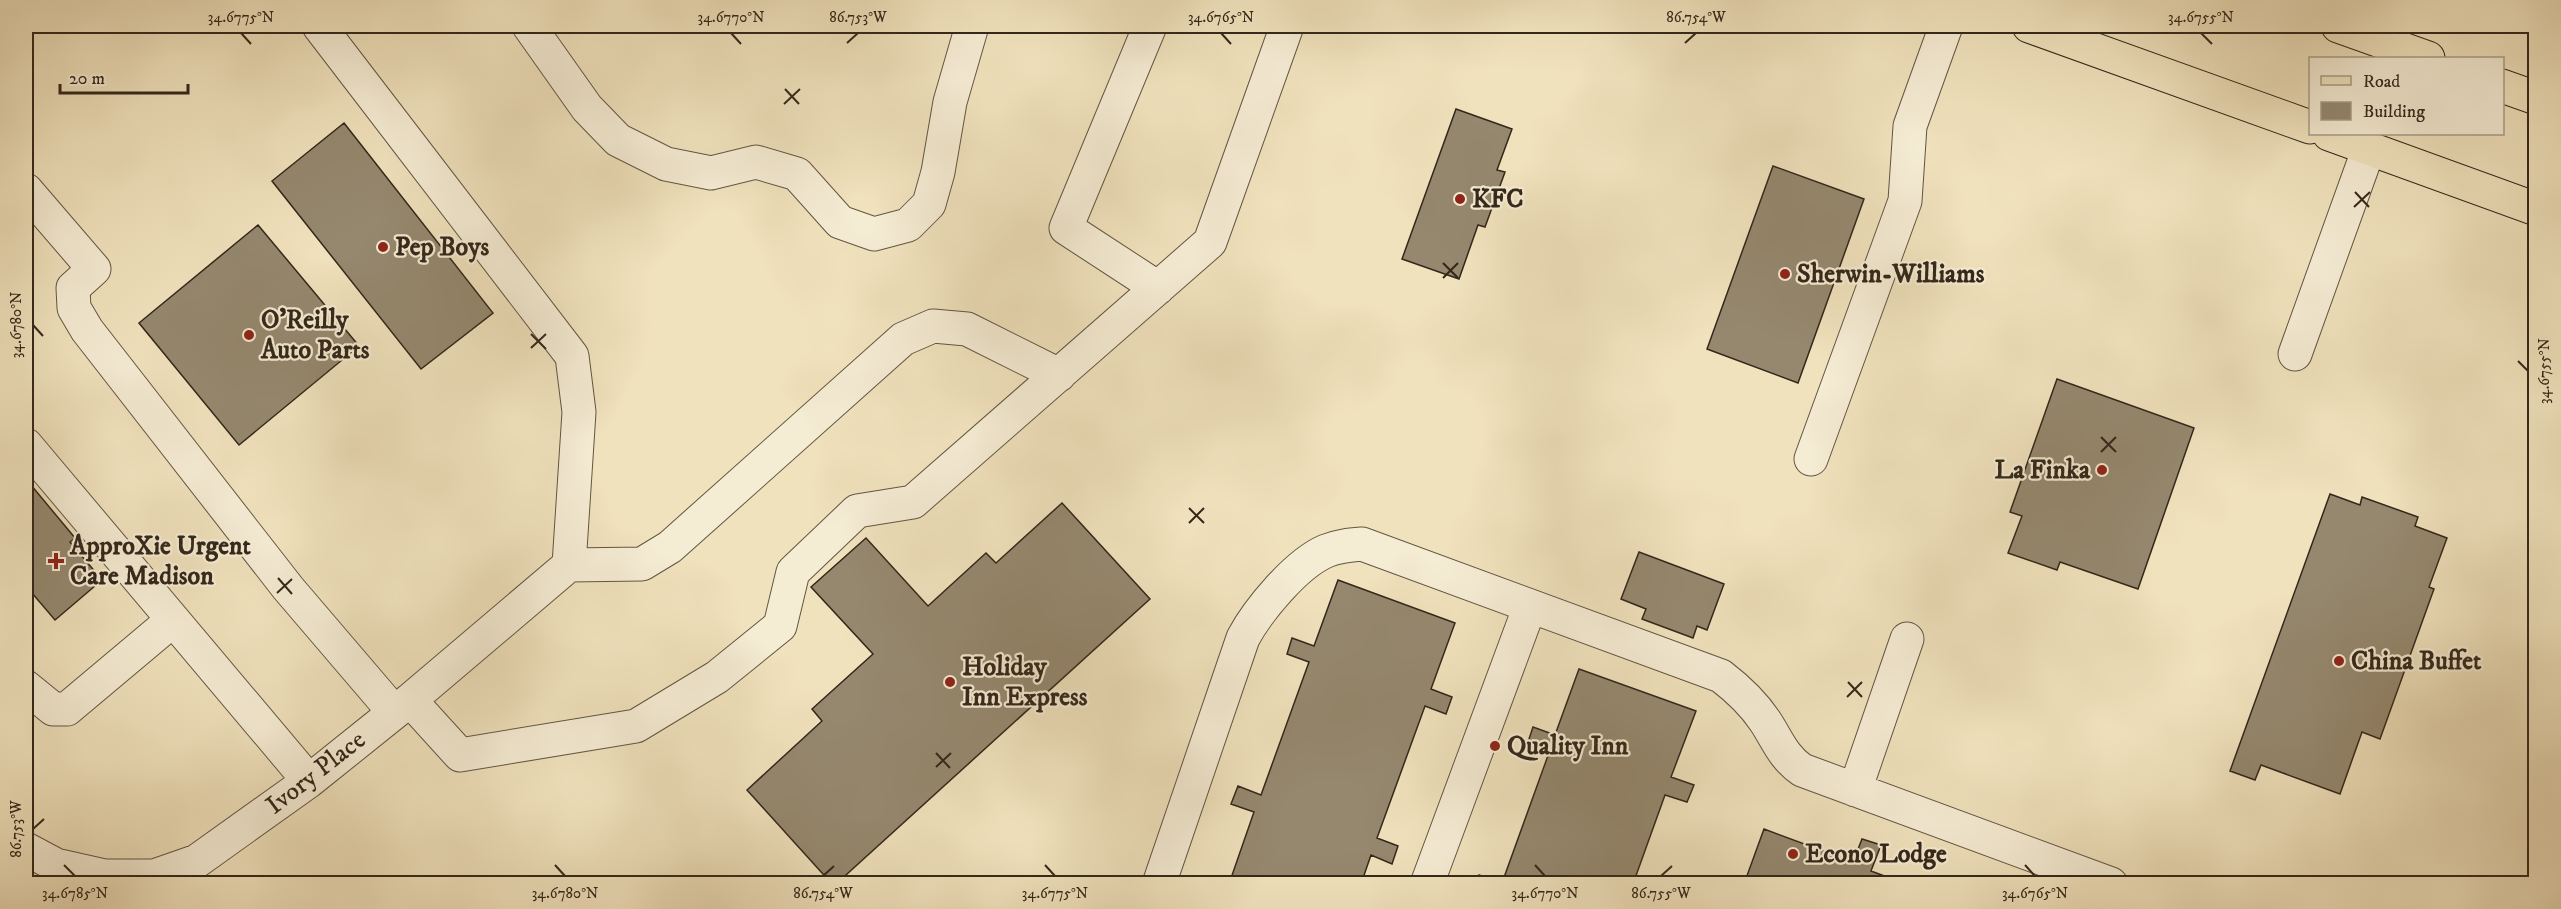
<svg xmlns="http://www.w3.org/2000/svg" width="2561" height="909" viewBox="0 0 2561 909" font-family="'IM FELL DW Pica',serif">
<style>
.building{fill:#95886f;stroke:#33271a;stroke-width:1.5}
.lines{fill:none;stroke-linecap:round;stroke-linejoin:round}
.minor-casing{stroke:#625643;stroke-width:35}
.major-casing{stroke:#33271a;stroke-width:35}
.minor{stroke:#f5ecd4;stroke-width:33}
.major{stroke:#f0e2bd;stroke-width:33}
.ticks{fill:none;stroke:#33271a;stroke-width:2}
.poi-dot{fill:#8f2418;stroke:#f5ecd4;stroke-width:2}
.labels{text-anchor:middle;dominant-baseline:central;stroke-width:4.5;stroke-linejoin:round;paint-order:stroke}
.poi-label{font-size:26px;font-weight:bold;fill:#33271a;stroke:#f5ecd4;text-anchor:start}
.street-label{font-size:26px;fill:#33271a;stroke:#f5ecd4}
.neatline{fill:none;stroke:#33271a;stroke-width:2}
.ticks-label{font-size:15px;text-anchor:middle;fill:#33271a}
</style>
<rect width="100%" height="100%" fill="#f0e2bd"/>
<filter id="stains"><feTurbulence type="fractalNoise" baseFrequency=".00333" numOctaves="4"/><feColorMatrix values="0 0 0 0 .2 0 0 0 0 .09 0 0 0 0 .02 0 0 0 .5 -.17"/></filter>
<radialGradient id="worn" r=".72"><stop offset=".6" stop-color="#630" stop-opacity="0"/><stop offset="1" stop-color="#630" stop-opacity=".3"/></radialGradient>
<!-- building -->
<path class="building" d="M1456,109l56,20 -15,41 8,2 -20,55 -7,-2 -19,54 -57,-20z
M344,123l149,190 -72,56 -149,-188z
M1773,166l91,33 -66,184 -91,-34z
M258,225l101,121 -120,99 -100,-122z
M2057,379l137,49 -56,161 -78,-27 -3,8 -49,-17 14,-37 -12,-4z
M26,479l49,59 -5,4 32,38 -47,40 -23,-27 -6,4z
M2330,494l30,11 2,-8 56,20 -3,9 32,12 -18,49 5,2 -54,150 -18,-7 -22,62 -79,-29 -6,15 -25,-9z
M1062,503l88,96 -314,285h-4l-85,-94 75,-69 -10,-12 61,-55 -62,-67 55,-49 62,68 58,-53 10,10z
M1639,552l85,32 -17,46 -10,-4 -4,12 -51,-19 4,-10 -25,-10z
M1338,580l117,43 -24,66 21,8 -6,17 -21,-8 -48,132 21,8 -6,18 -21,-9 -10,29h-124l-7,-3 24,-69 -23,-8 7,-18 23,9 48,-133 -22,-8 5,-16 22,8z
M1579,669l117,42 -25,66 23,8 -7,17 -22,-7 -32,89h-157l3,-9 23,8 48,-133 -22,-8 5,-15 22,8z
M1764,829l89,33 9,-23 19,6 -10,26 35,13h-162z"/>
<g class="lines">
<defs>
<path id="minor" d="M319,26l253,330 7,56 -10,153
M529,26l58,82 31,32 48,24 45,9 45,-11 41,12 43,48 34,12 34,-9 21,-21 9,-32 12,-70 22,-76
M1150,26l-84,202 92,60
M26,190l68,79 -21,19 1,20 13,22 201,258 106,124
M2295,354l74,-206
M26,445l283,336
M1811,459l94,-258 5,-75 36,-100
M569,565l73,-1 28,-17 233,-208 30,-13 34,3 92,46
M26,687l27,22h14l106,-89
M410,700l50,55 176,-29 81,-49 63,-51 13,-54 64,-61 56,-9 297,-260 77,-216
M1855,790l52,-151
M26,849l30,16 49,11h49l43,-15 112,-80 101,-81 159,-135
M1159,884l84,-246c15,-28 53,-74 83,-87 12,-5 24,-6 36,-7l359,132c17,13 32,27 44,45 12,18 18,36 37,49l309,114
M1427,884l103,-278"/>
<path id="major" d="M2029,26l281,101
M2338,26l90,32
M2502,86l34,12
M2329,134l207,75"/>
</defs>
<!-- minor casing -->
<use href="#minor" class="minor-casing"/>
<!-- major casing -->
<use href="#major" class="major-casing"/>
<!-- minor -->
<use href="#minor" class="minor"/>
<!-- major -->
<use href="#major" class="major"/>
</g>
<!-- ticks -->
<path class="ticks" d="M241,33l10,11M731,33l10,11M1221,33l10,11M2201,33l11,11M847,43l11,-10M1685,43l11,-10M785,89l14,15M784,104l16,-15M2355,192l14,15M2354,207l16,-15M1443,263l15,15M1443,278l15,-15M33,325l10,11M531,334l15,15M531,348l15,-14M2518,361l10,10M2101,437l15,15M2101,452l15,-15M1189,508l15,15M1189,523l15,-15M278,578l14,16M277,593l15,-14M1848,682l14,15M1847,697l15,-15M936,753l14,15M936,767l15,-14M33,829l11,-10M64,865l11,11M555,865l10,11M1045,865l10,11M1535,865l10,11M2025,865l10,11M823,876l11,-10M1661,876l11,-10"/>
<!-- markers -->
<g class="poi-dot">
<circle cx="1460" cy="199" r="6"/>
<circle cx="383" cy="247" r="6"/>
<circle cx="1785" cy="274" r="6"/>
<circle cx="249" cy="335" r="6"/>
<circle cx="2102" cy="470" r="6"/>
<path d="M53 552h6v6h6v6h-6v6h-6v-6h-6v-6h6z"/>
<circle cx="2339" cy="661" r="6"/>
<circle cx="950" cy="682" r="6"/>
<circle cx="1495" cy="746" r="6"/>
<circle cx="1793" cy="854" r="6"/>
</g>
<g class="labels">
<!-- poi labels -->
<g class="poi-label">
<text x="1472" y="199">KFC</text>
<text x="395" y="247">Pep Boys</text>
<text x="1797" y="274">Sherwin-Williams</text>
<text x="261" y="320">O'Reilly<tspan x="261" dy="30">Auto Parts</tspan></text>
<text x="2090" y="470" text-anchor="end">La Finka</text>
<text x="70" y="546">ApproXie Urgent<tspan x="70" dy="30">Care Madison</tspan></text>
<text x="2351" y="661">China Buffet</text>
<text x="962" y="667">Holiday<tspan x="962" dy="30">Inn Express</tspan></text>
<text x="1507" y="746">Quality Inn</text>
<text x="1805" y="854">Econo Lodge</text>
</g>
<!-- street labels -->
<g class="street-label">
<text transform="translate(316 773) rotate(-38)">Ivory Place</text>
</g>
</g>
<!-- margin -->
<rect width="2561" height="909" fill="none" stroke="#f0e2bd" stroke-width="66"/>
<!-- legend -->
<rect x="2309" y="57" width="195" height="78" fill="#f5ecd4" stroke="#a79d8a" stroke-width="1.5"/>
<rect x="2321" y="76" width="30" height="9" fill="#f0e2bd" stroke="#a79d8a" stroke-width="1.5"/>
<text x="2363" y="87" font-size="18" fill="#33271a">Road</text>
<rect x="2321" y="102" width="30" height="18" fill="#95886f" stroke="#a79d8a" stroke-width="1.5"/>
<text x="2363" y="117" font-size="18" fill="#33271a">Building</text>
<!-- scale -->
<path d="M60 84v9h128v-9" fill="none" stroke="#33271a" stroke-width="3"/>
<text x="69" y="84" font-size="18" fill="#33271a" stroke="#f5ecd4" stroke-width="4.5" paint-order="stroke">20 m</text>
<rect x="33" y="33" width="2495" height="843" class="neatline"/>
<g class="ticks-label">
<text x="241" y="22">34.6775°N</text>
<text x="731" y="22">34.6770°N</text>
<text x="858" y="22">86.753°W</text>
<text x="1221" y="22">34.6765°N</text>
<text x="1696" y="22">86.754°W</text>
<text x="2201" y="22">34.6755°N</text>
<text transform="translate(16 325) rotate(-90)" y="5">34.6780°N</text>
<text transform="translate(2544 371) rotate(-90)" y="5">34.6755°N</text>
<text transform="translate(16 829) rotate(-90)" y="5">86.753°W</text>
<text x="75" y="898">34.6785°N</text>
<text x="565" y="898">34.6780°N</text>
<text x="823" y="898">86.754°W</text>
<text x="1055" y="898">34.6775°N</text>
<text x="1545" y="898">34.6770°N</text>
<text x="1661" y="898">86.755°W</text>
<text x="2035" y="898">34.6765°N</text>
</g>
<rect width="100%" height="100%" filter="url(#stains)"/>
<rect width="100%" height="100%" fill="url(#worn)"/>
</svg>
